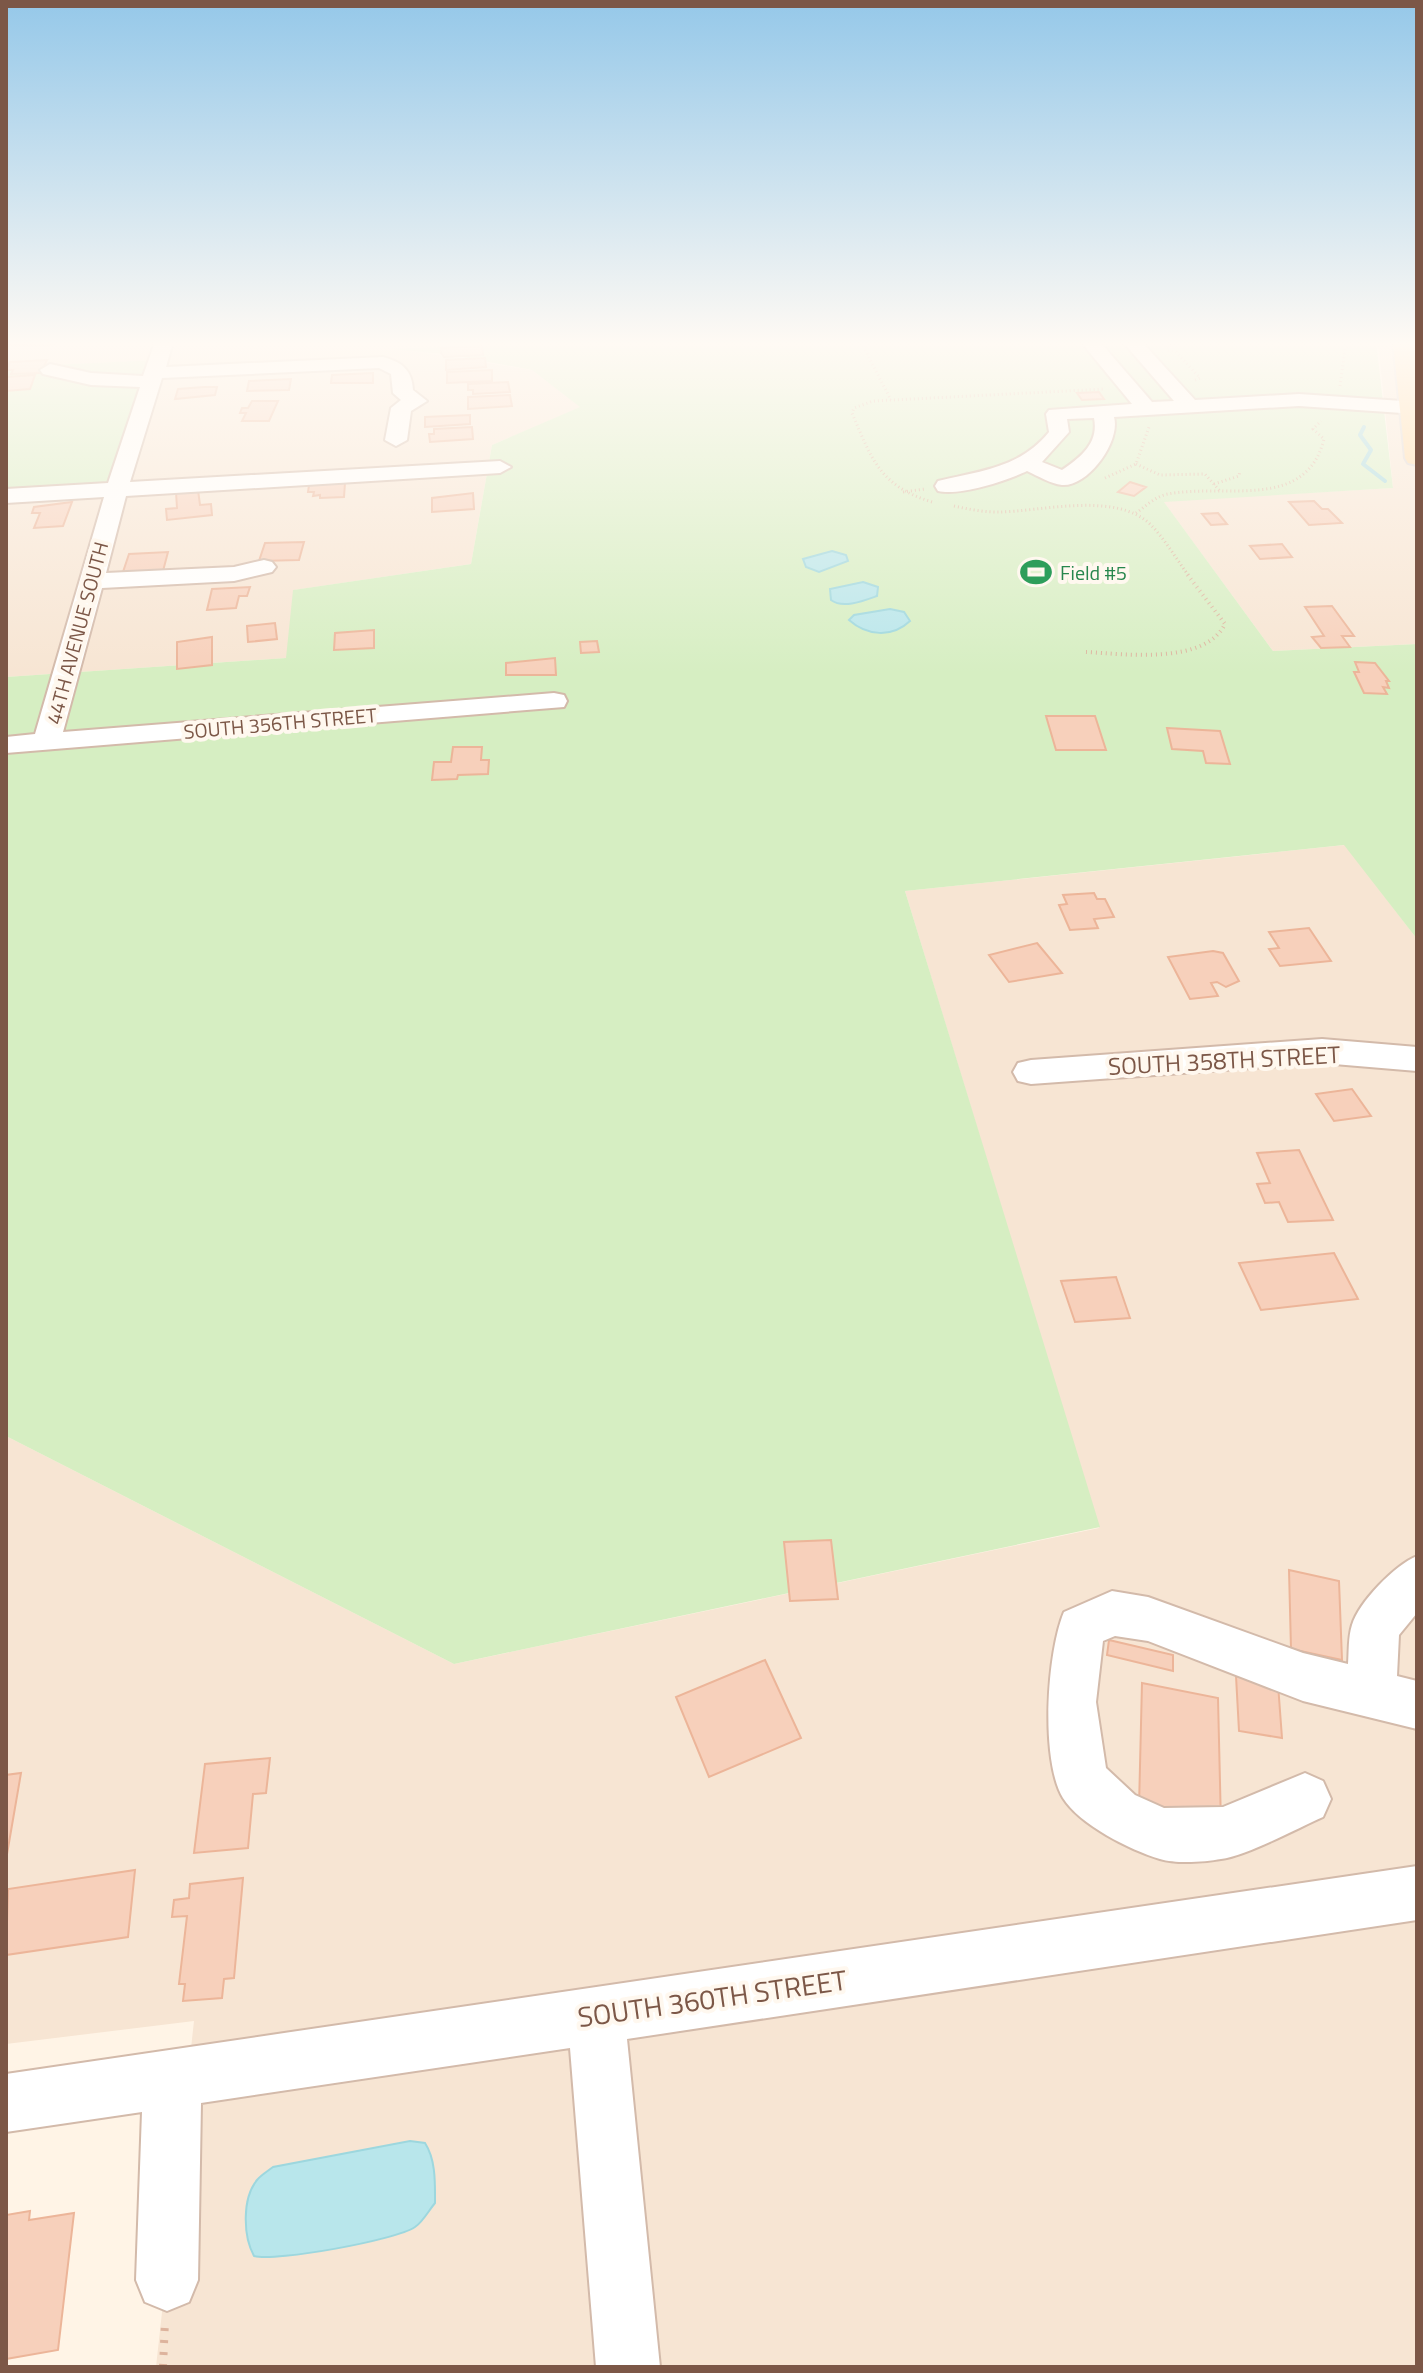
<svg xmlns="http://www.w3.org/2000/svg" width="1423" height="2373" viewBox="0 0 1423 2373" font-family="'Titillium Web',sans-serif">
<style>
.residential{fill:#f7e5d3}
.green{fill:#d6eec2}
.water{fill:#b8e6eb;stroke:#9dd7de;stroke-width:2}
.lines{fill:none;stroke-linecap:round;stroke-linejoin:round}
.stream{stroke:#9dd7de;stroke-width:4}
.building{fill:#f7d0bb;stroke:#ecb599;stroke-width:2}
.minor-casing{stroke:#d3baaa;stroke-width:4}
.major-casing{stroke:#ddd3cf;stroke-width:4}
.path-far2{stroke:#ddb39d;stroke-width:3;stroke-dasharray:1 3;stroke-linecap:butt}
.path-far1{stroke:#ddb39d;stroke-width:4;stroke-dasharray:1 4;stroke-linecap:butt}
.path{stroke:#ddb39d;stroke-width:8;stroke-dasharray:3 9;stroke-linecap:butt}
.minor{fill:#fff;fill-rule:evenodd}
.major{fill:#ffd69d;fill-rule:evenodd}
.labels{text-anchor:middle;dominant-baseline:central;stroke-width:8;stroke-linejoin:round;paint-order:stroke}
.far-leisure-label{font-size:20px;fill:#27864d;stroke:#fff8ef;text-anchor:start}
.far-street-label{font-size:20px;fill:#7c5747;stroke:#fff8ef}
.street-label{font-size:24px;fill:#7c5747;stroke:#fff8ef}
.near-street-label{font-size:28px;fill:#7c5747;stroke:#fff8ef}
</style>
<rect width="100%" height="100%" fill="#fff4e6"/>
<!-- residential -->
<path class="residential" d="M6,342h532l-140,7 134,21 49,37 -89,38 -21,119 -177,26 -7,68 -281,19v-181l151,-136 -151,7z
M1378,342h39v302l-144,7 -110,-150 230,-13z
M1345,845l72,94v1428h-1261l38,-346 -188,23v-608l448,228 645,-136 -194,-637z"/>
<!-- green -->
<path class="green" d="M538,342h838l17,146 -229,14 109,149 144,-7v295l-73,-94 -439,46 195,636 -646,137 -448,-228v-759l280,-19 7,-68 178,-26 21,-119 88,-38 -48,-37 -86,-16 -56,-5z
M158,360l-41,129 -111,7v-129z"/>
<!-- water -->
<path class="water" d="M832,551l14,4 2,6 -29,11 -13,-5 -3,-8z
M863,582l15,5 -1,9c-14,5 -34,13 -46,4l-1,-11z
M890,609l14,3 6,9c-18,17 -43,15 -61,-1l5,-5z
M410,2141l15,2c11,17 10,40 10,60 -6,7 -12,19 -20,24 -19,13 -139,35 -161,29 -11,-20 -12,-58 3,-76 4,-5 11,-9 16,-13z"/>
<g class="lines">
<!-- stream -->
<path class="stream" d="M1364,427l-4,8 11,15 -8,14 22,17"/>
</g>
<!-- building -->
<path class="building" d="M13,342h48l-14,4 -38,-1z
M482,346l1,9 -39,2 -3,-4v-5z
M485,358l1,9 -40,3v-10z
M47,360l-6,13 -30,1 2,-4h-7l4,-8z
M492,370v11l-45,2v-11z
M373,373v10h-42l1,-8z
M35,375l-5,14 -24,2v-14z
M291,379l-2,11 -42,1 2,-10z
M508,382l2,10 -37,2v-4h-5v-6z
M204,387h13l-2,8 -40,4 3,-10z
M1099,392l5,7 -22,1 -5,-7z
M510,395l2,11 -44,3v-12z
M252,401h26l-9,20h-27l4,-8h-6l2,-5h6z
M470,415v9l-45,3v-10z
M472,427l1,12 -43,3 -1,-8h5v-5z
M1130,482l16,5 -12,9 -16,-4z
M345,483l-1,14 -24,1v-3l-7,1 1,-4h-6l1,-7z
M198,490l2,15 11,-1 1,11 -45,5 -1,-11 11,-1 -1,-16z
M473,493l1,16 -42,3v-14z
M1314,501l8,8h6l14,14 -33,2 -20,-23z
M72,502l-9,24 -29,2 6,-15h-8l2,-6z
M1218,513l9,11 -16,1 -9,-11z
M304,542l-5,18 -40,1 6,-18z
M1282,544l10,13 -32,2 -10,-13z
M168,552l-5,19 -40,1 6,-18z
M250,587l-3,9h-8l-3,12 -29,2 5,-21z
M1332,606l22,30h-12l8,11 -29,1 -9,-11 12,-1 -19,-29z
M275,623l2,16 -29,3 -1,-16z
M374,630v18l-40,2 1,-17z
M212,637v28l-35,4v-27z
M597,641l2,11 -18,1 -1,-11z
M555,658l1,17h-50v-12z
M1355,662l20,1 14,18h-3l3,7 -6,-1 4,7 -23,-1 -10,-21h5z
M1046,716h49l11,34h-50z
M1167,728l53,3 10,33 -24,-1 -3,-12 -31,-2z
M453,747h29l-1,13h8l-1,14 -30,1 -1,4 -25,1 2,-18h17z
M1094,893l3,6h8l9,18 -20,2 4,9 -28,2 -11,-25 8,-1 -4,-9z
M1309,928l22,33 -51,5 -11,-17 10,-1 -10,-16z
M1037,943l25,30 -53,9 -20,-27z
M1213,951l10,2 16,28 -13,6 -9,-5 -6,1 7,13 -28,3 -22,-42z
M1352,1089l19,27 -37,5 -18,-27z
M1299,1150l34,70 -45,2 -9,-20 -14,1 -8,-19 13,-1 -13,-30z
M1334,1253l24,46 -97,11 -22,-47z
M1116,1277l14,41 -55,4 -14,-41z
M831,1540l7,59 -48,2 -6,-59z
M1289,1570l50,11 3,79 -51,-11z
M1109,1640l64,15v16l-66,-16z
M765,1660l36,78 -92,39 -33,-80z
M1236,1676l42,8 4,54 -43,-7z
M1142,1683l76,15 3,127 -82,-18z
M270,1758l-4,35 -13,1 -5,54 -54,5 11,-89z
M21,1773l-15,87v-85z
M135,1870l-7,67 -122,18 2,-66z
M243,1878l-9,100 -10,1 -2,19 -39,3 2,-17h-6l8,-68 -15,1 2,-17 15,-2 1,-14z
M30,2211l-1,9 45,-7 -16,137 -52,9v-144z"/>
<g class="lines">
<defs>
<path id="minor" d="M155,342h18l-7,25 217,-10c19,5 29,13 30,33l14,11 -16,10 -4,29 -11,6 -11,-6 6,-32 10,-8 -8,-7 -2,-19 -12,-6 -217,10 -32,104 370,-21 11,6 -11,6 -374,23 -20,77 128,-6 30,-7 8,2 4,5 -4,5 -38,9 -132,7 -39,144 491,-39 10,2 3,6 -3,6 -558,46v-16l29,-3 69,-237 -98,6v-14l102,-6 32,-96 -49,-2 -48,-11 -3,-4 10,-6 41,9 52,3z
M1081,342h19l52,60 22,-1 -51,-59h19l53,58 104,-6 118,8v12l-118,-8 -185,11c7,24 -26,70 -52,68 -11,-1 -24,-9 -35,-14 -21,10 -67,25 -89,20l-3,-5 3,-5c42,-10 82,-13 111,-49l-3,-18 3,-4 83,-6zM1094,418c5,25 -13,39 -32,52l-20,-8 27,-30 -2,-13z
M1322,1039l95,8v24l-95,-8 -291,21 -13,-3 -5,-9 5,-9 13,-3z
M1417,1556v57l-18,22 -2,41 20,5v48l-114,-28 -155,-60 -33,-5 -12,5 -7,61 10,66 29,27 29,13 59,-1 82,-34 18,8 8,18 -8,18c-25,11 -77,39 -102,42 -16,3 -45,5 -61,0 -30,-9 -80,-34 -97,-61 -23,-38 -16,-146 1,-186l48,-21 36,6 155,56 45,11c1,-12 0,-27 4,-39 7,-23 43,-60 65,-69z
M1417,1866v54l-790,119 33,328h-64l-26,-319 -369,55 -3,177 -9,22 -22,9 -22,-9 -9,-22 6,-168 -136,20v-58z"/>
<path id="major" d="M1393,342h22l2,123 -9,-2 -3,-5z"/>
</defs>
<!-- minor casing -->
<use href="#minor" class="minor-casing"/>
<!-- major casing -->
<use href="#major" class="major-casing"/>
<!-- path-far2 -->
<path class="path-far2" d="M866,342l-1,8 26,50
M1167,348l10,-6
M1168,350l8,2 24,26 -5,2
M1340,386l5,-37 4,-7
M1136,464l24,11 45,-1 15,17
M1105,478l31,-14 13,-37
M1214,484l25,-8 1,-5
M903,492l22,-3
M932,502c-52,-16 -60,-42 -80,-89l2,-5 19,-7 232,-12
M954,506c14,3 28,6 43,6 44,0 120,-22 155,14 14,15 25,34 37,50
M1136,513c10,-7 20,-17 32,-19 56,-11 138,18 156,-55l-11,-10 8,-8"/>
<!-- path-far1 -->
<path class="path-far1" d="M1086,652c39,2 119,13 139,-28l-38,-50"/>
<!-- path -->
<path class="path" d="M163,2367l2,-46"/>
<!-- minor -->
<use href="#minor" class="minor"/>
<!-- major -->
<use href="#major" class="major"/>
</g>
<!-- sky -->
<linearGradient id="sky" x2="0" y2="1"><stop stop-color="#95c8e9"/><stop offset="0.51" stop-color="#fffaf4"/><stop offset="1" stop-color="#fffaf4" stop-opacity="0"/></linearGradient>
<rect width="1423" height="674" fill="url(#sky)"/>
<!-- icons -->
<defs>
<symbol id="stadium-bare" viewBox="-9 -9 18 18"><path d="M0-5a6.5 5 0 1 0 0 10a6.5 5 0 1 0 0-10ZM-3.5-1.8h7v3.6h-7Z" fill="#2e9e5b" stroke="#fff8ef" stroke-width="2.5" paint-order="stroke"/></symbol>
</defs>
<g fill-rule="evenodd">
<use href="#stadium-bare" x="1014" y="550" width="44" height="44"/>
</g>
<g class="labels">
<!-- far-leisure labels -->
<g class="far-leisure-label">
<text x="1060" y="572">Field #5</text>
</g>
<!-- far-street labels -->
<g class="far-street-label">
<text transform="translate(77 633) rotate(-75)">44TH AVENUE SOUTH</text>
<text transform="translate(280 723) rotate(-5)">SOUTH 356TH STREET</text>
</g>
<!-- street labels -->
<g class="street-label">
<text transform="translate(1224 1060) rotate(-3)">SOUTH 358TH STREET</text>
</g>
<!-- near-street labels -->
<g class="near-street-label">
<text transform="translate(712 1998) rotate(-8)">SOUTH 360TH STREET</text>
</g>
</g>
<!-- border -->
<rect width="1423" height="2373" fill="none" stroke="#7c5747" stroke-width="16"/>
</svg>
